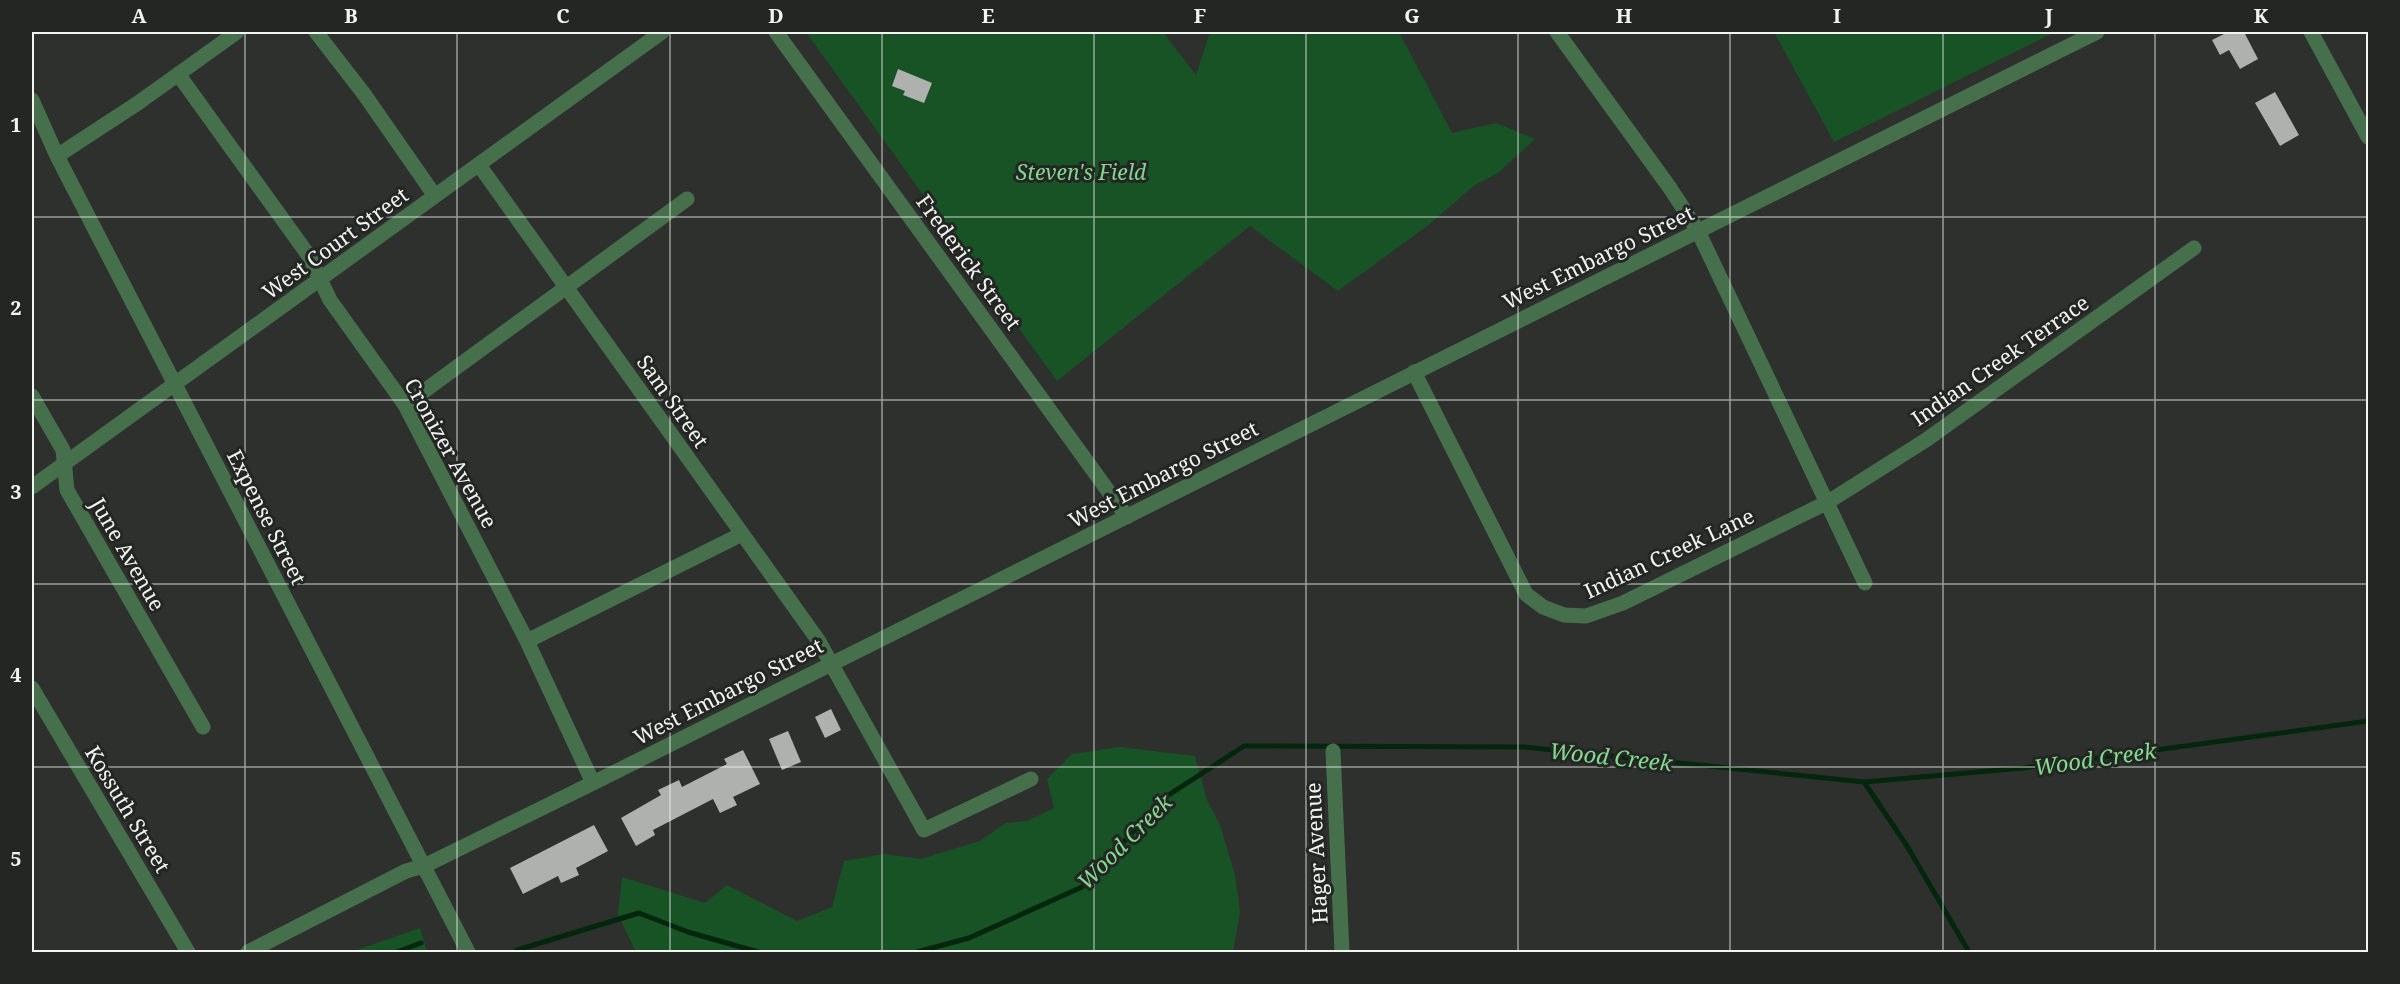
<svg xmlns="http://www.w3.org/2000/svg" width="2400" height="984" viewBox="0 0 2400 984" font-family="'Noto Serif',serif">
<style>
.green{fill:#185325}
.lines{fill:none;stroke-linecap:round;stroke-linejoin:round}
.stream{stroke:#04260c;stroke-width:5}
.building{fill:#afb1af}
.minor{stroke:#46704b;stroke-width:15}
.grid{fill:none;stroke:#f2f4f2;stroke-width:1.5;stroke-opacity:0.55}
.labels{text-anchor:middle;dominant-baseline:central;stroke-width:6;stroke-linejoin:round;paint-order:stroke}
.park-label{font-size:21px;font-style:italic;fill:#80d78d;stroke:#242624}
.street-label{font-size:21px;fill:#f2f4f2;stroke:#242624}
.water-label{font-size:22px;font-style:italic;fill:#83d98f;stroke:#242624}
.neatline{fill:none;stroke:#f2f4f2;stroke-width:2}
.grid-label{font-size:20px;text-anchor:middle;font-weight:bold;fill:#f2f4f2}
</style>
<rect width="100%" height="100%" fill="#2e302e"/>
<!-- green -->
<path class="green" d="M806,32h357l33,43 14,-43h189l53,101 44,-10 39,16 -37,34 -23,12 -48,41 -89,65 -88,-65 -193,155z
M1774,32h281l-221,110z
M1120,747l75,9 12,44 13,25 15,50 5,37 -7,40h-597l-18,-37 4,-38 83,26 22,-18 70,36 35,-14 12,-46 41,-7 36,5 59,-18 26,-18 21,-2 27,-13 -7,-29 25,-25z
M420,928l7,24h-76z"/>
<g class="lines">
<!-- stream -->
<path class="stream" d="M1864,782l43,64 62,106
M517,950l122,-37 49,19 70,20
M397,952l24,-9
M917,952l52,-14 113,-51 82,-89 80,-52 280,1 340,35 159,-14 345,-47"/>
</g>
<!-- building -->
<path class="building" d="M2228,32h16l14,27 -18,10 -11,-19 -9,5 -8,-15z
M898,69l34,14 -8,20 -21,-8 2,-4 -13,-5z
M2275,92l24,43 -19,11 -25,-43z
M831,709l10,21 -16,8 -10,-21z
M788,731l13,31 -19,8 -13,-31z
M743,750l17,34 -27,13 4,8 -17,8 -7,-14 -60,31 2,5 -19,11 -15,-28 40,-23 -3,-5 21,-10 3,7 45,-23 -3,-5z
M594,825l14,26 -32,17 3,7 -18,8 -3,-7 -35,18 -13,-26z"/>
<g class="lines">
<!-- minor -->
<path class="minor" d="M316,32l48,62 71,102
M776,32l351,485
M1557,32l113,156 28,43 167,352
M2311,32l57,105
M178,74l131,182 21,44 75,105 122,236 66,142
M32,100l25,56 411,796
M57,156l81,-53 99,-71
M479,165l339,475 106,190 107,-51
M1414,372l112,222 17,13 21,8 22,1 37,-13 205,-101 98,-62 268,-192
M32,396l31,54 4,40 136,237
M405,405l282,-206
M32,487l630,-455
M527,641l215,-107
M32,688l156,264
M1333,751l9,201
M248,952l158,-81 18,-5 169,-83 1504,-751"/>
</g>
<!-- grid -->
<path class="grid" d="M245,32v920M457,32v920M670,32v920M882,32v920M1094,32v920M1306,32v920M1518,32v920M1730,32v920M1943,32v920M2155,32v920M32,217h2336M32,400h2336M32,584h2336M32,767h2336"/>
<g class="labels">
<!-- park labels -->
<g class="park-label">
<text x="1081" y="172">Steven's Field</text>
</g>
<!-- street labels -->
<g class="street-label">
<text transform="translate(335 243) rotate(-36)">West Court Street</text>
<text transform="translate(1598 257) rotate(-26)">West Embargo Street</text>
<text transform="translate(969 262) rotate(54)">Frederick Street</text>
<text transform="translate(2000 360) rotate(-35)">Indian Creek Terrace</text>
<text transform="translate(673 401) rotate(55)">Sam Street</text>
<text transform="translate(451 453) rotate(61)">Cronizer Avenue</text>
<text transform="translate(1163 474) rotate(-27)">West Embargo Street</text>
<text transform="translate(267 517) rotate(63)">Expense Street</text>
<text transform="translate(1669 553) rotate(-25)">Indian Creek Lane</text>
<text transform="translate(128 554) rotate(60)">June Avenue</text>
<text transform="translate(728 691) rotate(-27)">West Embargo Street</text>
<text transform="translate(128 809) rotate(59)">Kossuth Street</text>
<text transform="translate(1316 853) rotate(-93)">Hager Avenue</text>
</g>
<!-- water labels -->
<g class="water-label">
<text transform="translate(1611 756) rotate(6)">Wood Creek</text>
<text transform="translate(2095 758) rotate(-8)">Wood Creek</text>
<text transform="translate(1124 841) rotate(-45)">Wood Creek</text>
</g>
</g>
<!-- border -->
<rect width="2400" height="984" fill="none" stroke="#242624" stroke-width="66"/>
<rect x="33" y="33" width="2334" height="918" class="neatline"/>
<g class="grid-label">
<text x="139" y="23">A</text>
<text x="351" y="23">B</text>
<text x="563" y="23">C</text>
<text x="776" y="23">D</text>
<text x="988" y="23">E</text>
<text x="1200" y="23">F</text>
<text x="1412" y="23">G</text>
<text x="1624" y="23">H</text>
<text x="1837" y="23">I</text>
<text x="2049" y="23">J</text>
<text x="2261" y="23">K</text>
<text x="16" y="132">1</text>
<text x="16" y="315">2</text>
<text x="16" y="499">3</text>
<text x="16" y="682">4</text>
<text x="16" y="866">5</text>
</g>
</svg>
